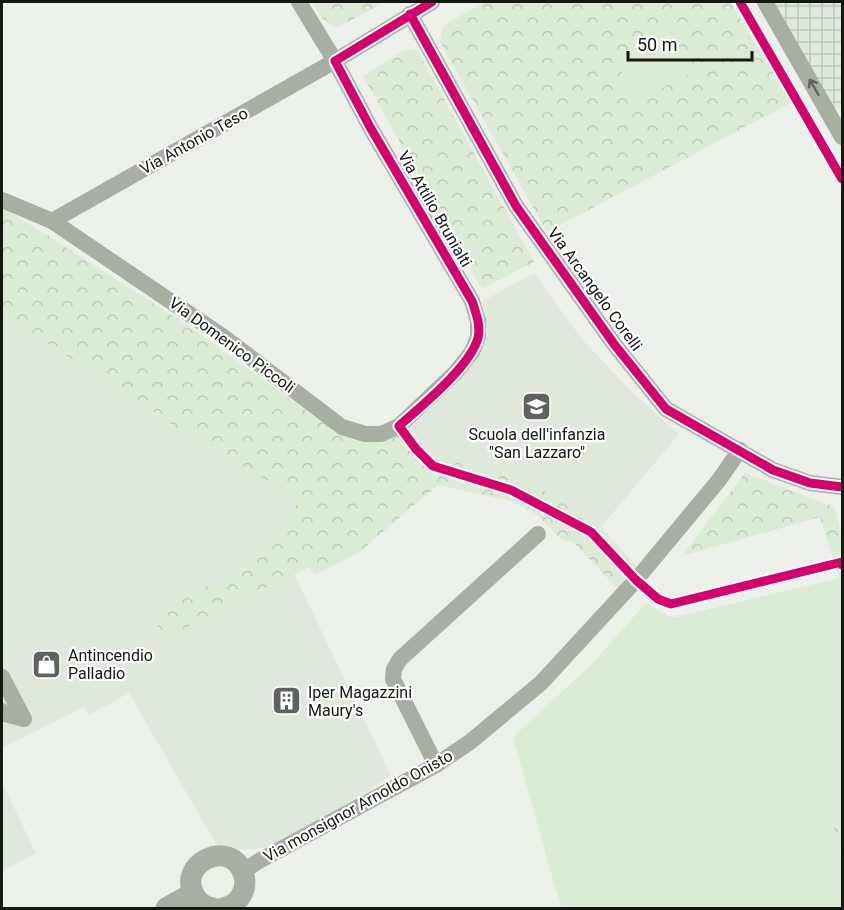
<svg xmlns="http://www.w3.org/2000/svg" width="844" height="910" viewBox="0 0 844 910" font-family="Roboto,sans-serif">
<style>
.built{fill:#dfe9db}
.industrial{fill:url(#industrial-grid)}
.forest{fill:url(#forest-crowns)}
.pitch{fill:#dcebd6}
.lines{fill:none;stroke-linecap:round;stroke-linejoin:round}
.minor{stroke:#a6afa2;stroke-width:16}
.tertiary{stroke:#a6afa2;stroke-width:21}
.cycleway-casing{stroke:#fff;stroke-width:13}
.cycleway{stroke:#d6006c;stroke-width:9}
.oneway{stroke:#5d635a}
.labels{text-anchor:middle;dominant-baseline:central;stroke-width:4.5;stroke-linejoin:round;paint-order:stroke}
.street-label{font-size:16px;fill:#141712;stroke:#fff}
.poi-label{font-size:16px;fill:#141712;stroke:#fff;text-anchor:start}
</style>
<defs>
<pattern id="industrial-grid" width="8" height="8" patternUnits="userSpaceOnUse" patternTransform="scale(1.5)"><rect width="8" height="8" fill="#dfe9db"/><path d="M0 4h8M4 0v8" fill="none" stroke="#bec7bb"/></pattern>
<pattern id="forest-crowns" width="20" height="18" patternUnits="userSpaceOnUse" patternTransform="scale(1.5)"><rect width="20" height="18" fill="#dcebd6"/><path d="M2 6a3 3 0 1 1 6 0M12 15a3 3 0 1 1 6 0" fill="none" stroke="#bcc9b7"/></pattern>
</defs>
<rect width="100%" height="100%" fill="#ebf0e9"/>
<!-- built -->
<path class="built" d="M534,273l47,65 49,52 49,44 -78,93 -67,-43 -107,-31 -21,-26 80,-107 -5,-18z
M2,314l185,120 81,47 30,20 -21,42 -51,35 -48,21 -20,27 5,13 131,-65 97,202 -77,48 -47,23 -28,3 -23,-6 -87,-151 -40,22 -5,-8 -82,41z
M2,783l34,70 -34,18z"/>
<!-- industrial -->
<path class="industrial" d="M769,2h73v105l-6,3z"/>
<!-- forest -->
<path class="forest" d="M312,2h73l-45,24 -6,1 -13,-10z
M485,2h245l62,100 -245,130 -107,-190 2,-13 4,-5z
M404,50h13l117,212 -52,27 -119,-213z
M2,208l50,30 132,85 155,111c33,15 37,7 67,-7l21,26 107,31 67,43 36,39 -20,22 -45,-47h-9l-27,-27 -25,-13 -73,-16 -80,68 -43,22 -6,-8 -146,72 -5,-13 20,-27 48,-21 51,-35 21,-42 -30,-20 -81,-47 -185,-120z
M745,473l89,34 8,29v51l-22,-70 -138,39z
M842,807v53l-13,-50z"/>
<!-- pitch -->
<path class="pitch" d="M669,29l23,43 -55,30 -22,-43z
M840,578l2,9v220l-13,4 13,49v48h-281l-48,-171 79,-73 54,-61 21,13 9,1z"/>
<g class="lines">
<!-- minor -->
<path class="minor" d="M765,2l77,135
M410,14l106,192 98,138 52,65 107,61 37,13 32,4
M2,200l50,21 173,117 117,89 23,7h16l18,-8 56,-53 17,-21 6,-15v-16l-6,-20 -102,-174 -35,-66 -36,-59
M52,221l283,-160 97,-59
M2,677l22,42
M2,711l3,3 19,5
M436,765l-43,-86 1,-10 6,-10 138,-125
M243,872l14,-10 179,-97 34,-23 71,-59 95,-103 83,-100 21,-30"/>
<!-- tertiary -->
<path class="tertiary" d="M166,908l27,-15
M213,908c-8,-1 -14,-5 -18,-12 -20,-32 35,-59 48,-23 6,16 -4,32 -20,35"/>
<defs>
<path id="cycleway" d="M432,2l-97,59 35,66 102,174c4,12 9,25 6,37 -8,29 -57,68 -79,88l17,23 17,17 78,24 80,42 45,48 22,19 13,5 171,-42v3
M740,2l102,177
M410,14l106,192 98,138 52,65 107,61 37,13 32,4"/>
</defs>
<!-- cycleway casing -->
<use href="#cycleway" class="cycleway-casing"/>
<!-- cycleway -->
<use href="#cycleway" class="cycleway"/>
</g>
<!-- one-way arrows -->
<defs><path id="oneway-shaft" d="M-6 0H5M1.5-3L5.5 0L1.5 3" fill="none" stroke-width="1.6" stroke-linecap="round" stroke-linejoin="round" transform="scale(1.5)"/></defs>
<use class="oneway" href="#oneway-shaft" transform="translate(814 87) rotate(-120)"/>
<!-- icons -->
<defs>
<symbol id="school-square" viewBox="-11 -11 22 22"><rect x="-9" y="-9" width="18" height="18" rx="4" fill="#5f635d" stroke="#fff"/><path d="M0-5L7-2L0 1L-7-2ZM-4 1L0 2.5L4 1V4Q0 6-4 4Z" fill="#fff"/></symbol>
<symbol id="shop-square" viewBox="-11 -11 22 22"><rect x="-9" y="-9" width="18" height="18" rx="4" fill="#5f635d" stroke="#fff"/><path d="M-5-2.5h2.3a2.7 3.5 0 0 1 5.4 0H5L5.5 6h-11ZM-1.5-2.5h3a1.5 2.3 0 0 0-3 0Z" fill="#fff"/></symbol>
<symbol id="building-square" viewBox="-11 -11 22 22"><rect x="-9" y="-9" width="18" height="18" rx="4" fill="#5f635d" stroke="#fff"/><path d="M-4-6H4V6H1V3H-1V6H-4ZM-2.5-4.3h1.7v1.8h-1.7ZM.8-4.3h1.7v1.8H.8ZM-2.5-1h1.7V.8h-1.7ZM.8-1h1.7V.8H.8Z" fill="#fff"/></symbol>
</defs>
<g fill-rule="evenodd">
<use href="#school-square" x="520" y="390" width="33" height="33"/>
<use href="#shop-square" x="30" y="648" width="33" height="33"/>
<use href="#building-square" x="270" y="684" width="33" height="33"/>
</g>
<g class="labels">
<!-- street labels -->
<g class="street-label">
<text transform="translate(194 141) rotate(-29)">Via Antonio Teso</text>
<text transform="translate(435 209) rotate(60)">Via Attilio Brunialti</text>
<text transform="translate(595 289) rotate(54)">Via Arcangelo Corelli</text>
<text transform="translate(232 345) rotate(36)">Via Domenico Piccoli</text>
<text transform="translate(358 806) rotate(-29)">Via monsignor Arnoldo Onisto</text>
</g>
<!-- poi labels -->
<g class="poi-label">
<text x="537" y="434" text-anchor="middle">Scuola dell'infanzia<tspan x="537" dy="18">"San Lazzaro"</tspan></text>
<text x="68" y="655">Antincendio<tspan x="68" dy="18">Palladio</tspan></text>
<text x="308" y="692">Iper Magazzini<tspan x="308" dy="18">Maury's</tspan></text>
</g>
</g>
<!-- border -->
<rect width="844" height="910" fill="none" stroke="#141712" stroke-width="6"/>
<!-- scale -->
<path d="M628 51v9h124v-9" fill="none" stroke="#141712" stroke-width="3"/>
<text x="637" y="51" font-size="18" fill="#141712" stroke="#ffffff" stroke-width="4.5" paint-order="stroke">50 m</text>
</svg>
